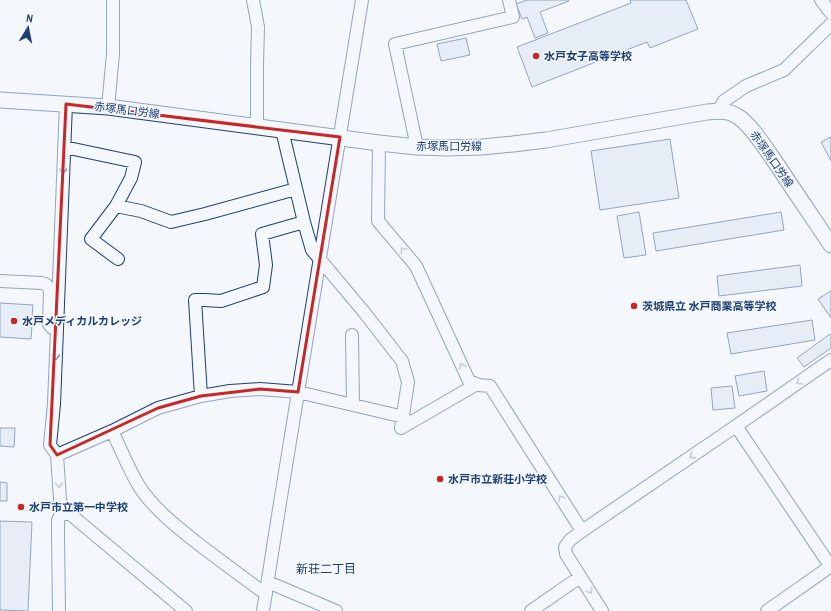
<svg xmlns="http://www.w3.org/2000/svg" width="831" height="611" viewBox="0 0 831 611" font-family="'Archivo Narrow','Noto Sans JP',sans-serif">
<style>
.building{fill:#d5e0f0;stroke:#1d3f73}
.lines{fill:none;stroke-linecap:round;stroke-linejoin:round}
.minor-casing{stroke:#1d3f73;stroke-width:14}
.major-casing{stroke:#1d3f73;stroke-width:17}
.minor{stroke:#f4f7fb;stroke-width:12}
.major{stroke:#f4f7fb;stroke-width:15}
.oneway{stroke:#889bb7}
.marked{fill:none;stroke:#c62828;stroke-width:3;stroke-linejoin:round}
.poi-dot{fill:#c62828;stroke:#f4f7fb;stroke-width:1.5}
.labels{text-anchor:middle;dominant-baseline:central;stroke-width:3;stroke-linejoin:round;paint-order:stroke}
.poi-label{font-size:11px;font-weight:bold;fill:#1d3f73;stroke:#f4f7fb;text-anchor:start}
.street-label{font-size:11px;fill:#1d3f73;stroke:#f4f7fb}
.neighbourhood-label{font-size:12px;fill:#1d3f73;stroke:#f4f7fb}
</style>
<rect width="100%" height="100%" fill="#f4f7fb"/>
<!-- building -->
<path class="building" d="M527,0h41l1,1 -29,11 8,21 -13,5 -8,-21 -5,2 -6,-15z
M630,0h56l12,29 -48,19 -3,-6 -115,45 -15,-40 114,-44z
M466,38l4,17 -29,6 -4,-17z
M831,137v24l-10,-19z
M670,139l9,59 -79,12 -9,-59z
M639,212l7,43 -22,3 -7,-42z
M781,212l3,18 -128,21 -3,-18z
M800,265l2,21 -83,10 -2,-20z
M831,291v27l-13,-19z
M0,303l33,2 -1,13 -3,-1v8h3l-1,14 -31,-2z
M812,320l3,20 -84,14 -4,-21z
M830,334l1,2v12l-27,19 -7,-9z
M764,371l3,20 -28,5 -4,-20z
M732,386l3,22 -22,2 -2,-22z
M0,428h15l-1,19 -14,-1z
M0,482l7,1v18h-7z
M0,521l32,1 -4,89 -28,-1z"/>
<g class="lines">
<defs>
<path id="minor" d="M253,0l5,27 -1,37v63
M821,0l10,13
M108,107l5,-53v-54
M718,111l6,-10 22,-15 38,-16 47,-46
M282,130l22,92 8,28 52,62 38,49 6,21 -7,46
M379,143l-1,78 38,45 53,115 9,4 12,1 92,145
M64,147l71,15 -4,16 -15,28 -25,33 27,20
M417,147l-22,-103 118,-27 -4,-17
M116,206l25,5 30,11 34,-8 91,-25
M0,281l42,2c5,1 6,3 8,8l-1,33 3,4h5
M352,335l1,70
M201,396l-6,-96h9l17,1 42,-14 3,-22 -4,-31 42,-12
M736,426l95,141
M401,428l76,-44
M112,431c9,18 16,37 27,55 15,24 43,45 66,63 20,15 40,30 61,45
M57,455l55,-24 46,-23 43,-12 29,-5 30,-2 38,3 106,25
M61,514h9l116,97
M268,582l68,29
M59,611l-1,-76v-15l3,-6 -4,-59 -7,-10 4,-41 12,-300
M263,611l16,-102 83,-509
M531,611l49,-34
M602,611l-36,-57 -1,-7 5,-7 12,-9 154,-105 95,-66
M767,611l64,-45"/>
<path id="major" d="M0,100l108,7 271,36 38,4 30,1 35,-1 31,-3 33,-4 161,-28c10,-1 21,-2 30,4 14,8 31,36 41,50 17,26 35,52 53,79"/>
</defs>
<!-- minor casing -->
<use href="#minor" class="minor-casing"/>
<!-- major casing -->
<use href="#major" class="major-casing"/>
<!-- minor -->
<use href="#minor" class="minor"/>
<!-- major -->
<use href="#major" class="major"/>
</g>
<!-- one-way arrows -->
<defs><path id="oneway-chevron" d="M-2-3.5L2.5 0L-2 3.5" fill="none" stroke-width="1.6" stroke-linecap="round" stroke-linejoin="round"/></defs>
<g class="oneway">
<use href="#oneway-chevron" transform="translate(63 171) rotate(92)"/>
<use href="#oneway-chevron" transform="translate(403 250) rotate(-130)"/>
<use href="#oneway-chevron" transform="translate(56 357) rotate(92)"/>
<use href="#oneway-chevron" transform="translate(462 366) rotate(-115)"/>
<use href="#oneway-chevron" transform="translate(799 382) rotate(145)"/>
<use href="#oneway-chevron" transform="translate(692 456) rotate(146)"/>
<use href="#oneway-chevron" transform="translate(59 485) rotate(86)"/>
<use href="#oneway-chevron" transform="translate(561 498) rotate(-122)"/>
<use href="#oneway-chevron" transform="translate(590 591) rotate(57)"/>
</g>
<!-- marked area -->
<path d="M0 0H831V611H0ZM66,104l274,33 -42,255 -38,-3 -59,7 -43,12 -101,47 -7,-10z" fill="#f4f7fb" fill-opacity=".55" fill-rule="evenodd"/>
<path class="marked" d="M66,104l274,33 -42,255 -38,-3 -59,7 -43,12 -101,47 -7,-10z"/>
<!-- markers -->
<g class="poi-dot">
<circle cx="536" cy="56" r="4"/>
<circle cx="634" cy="306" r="4"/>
<circle cx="14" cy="321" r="4"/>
<circle cx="440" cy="479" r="4"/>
<circle cx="21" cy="507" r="4"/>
</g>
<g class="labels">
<!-- poi labels -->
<g class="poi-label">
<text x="544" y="56">水戸女子高等学校</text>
<text x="642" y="306">茨城県立 水戸商業高等学校</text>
<text x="22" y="321">水戸メディカルカレッジ</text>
<text x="448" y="479">水戸市立新荘小学校</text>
<text x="29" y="507">水戸市立第一中学校</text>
</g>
<!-- street labels -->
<g class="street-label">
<text transform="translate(127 110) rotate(7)">赤塚馬口労線</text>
<text x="449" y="146">赤塚馬口労線</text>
<text transform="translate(772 159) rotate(55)">赤塚馬口労線</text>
</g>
<!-- neighbourhood labels -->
<g class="neighbourhood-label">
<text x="326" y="569">新荘二丁目</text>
</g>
</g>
<!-- north arrow -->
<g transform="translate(28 28) rotate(10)" stroke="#f4f7fb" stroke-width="3" paint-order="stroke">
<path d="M0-3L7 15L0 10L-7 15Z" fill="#1d3f73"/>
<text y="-6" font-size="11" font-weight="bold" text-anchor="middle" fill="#1d3f73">N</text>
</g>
</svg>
